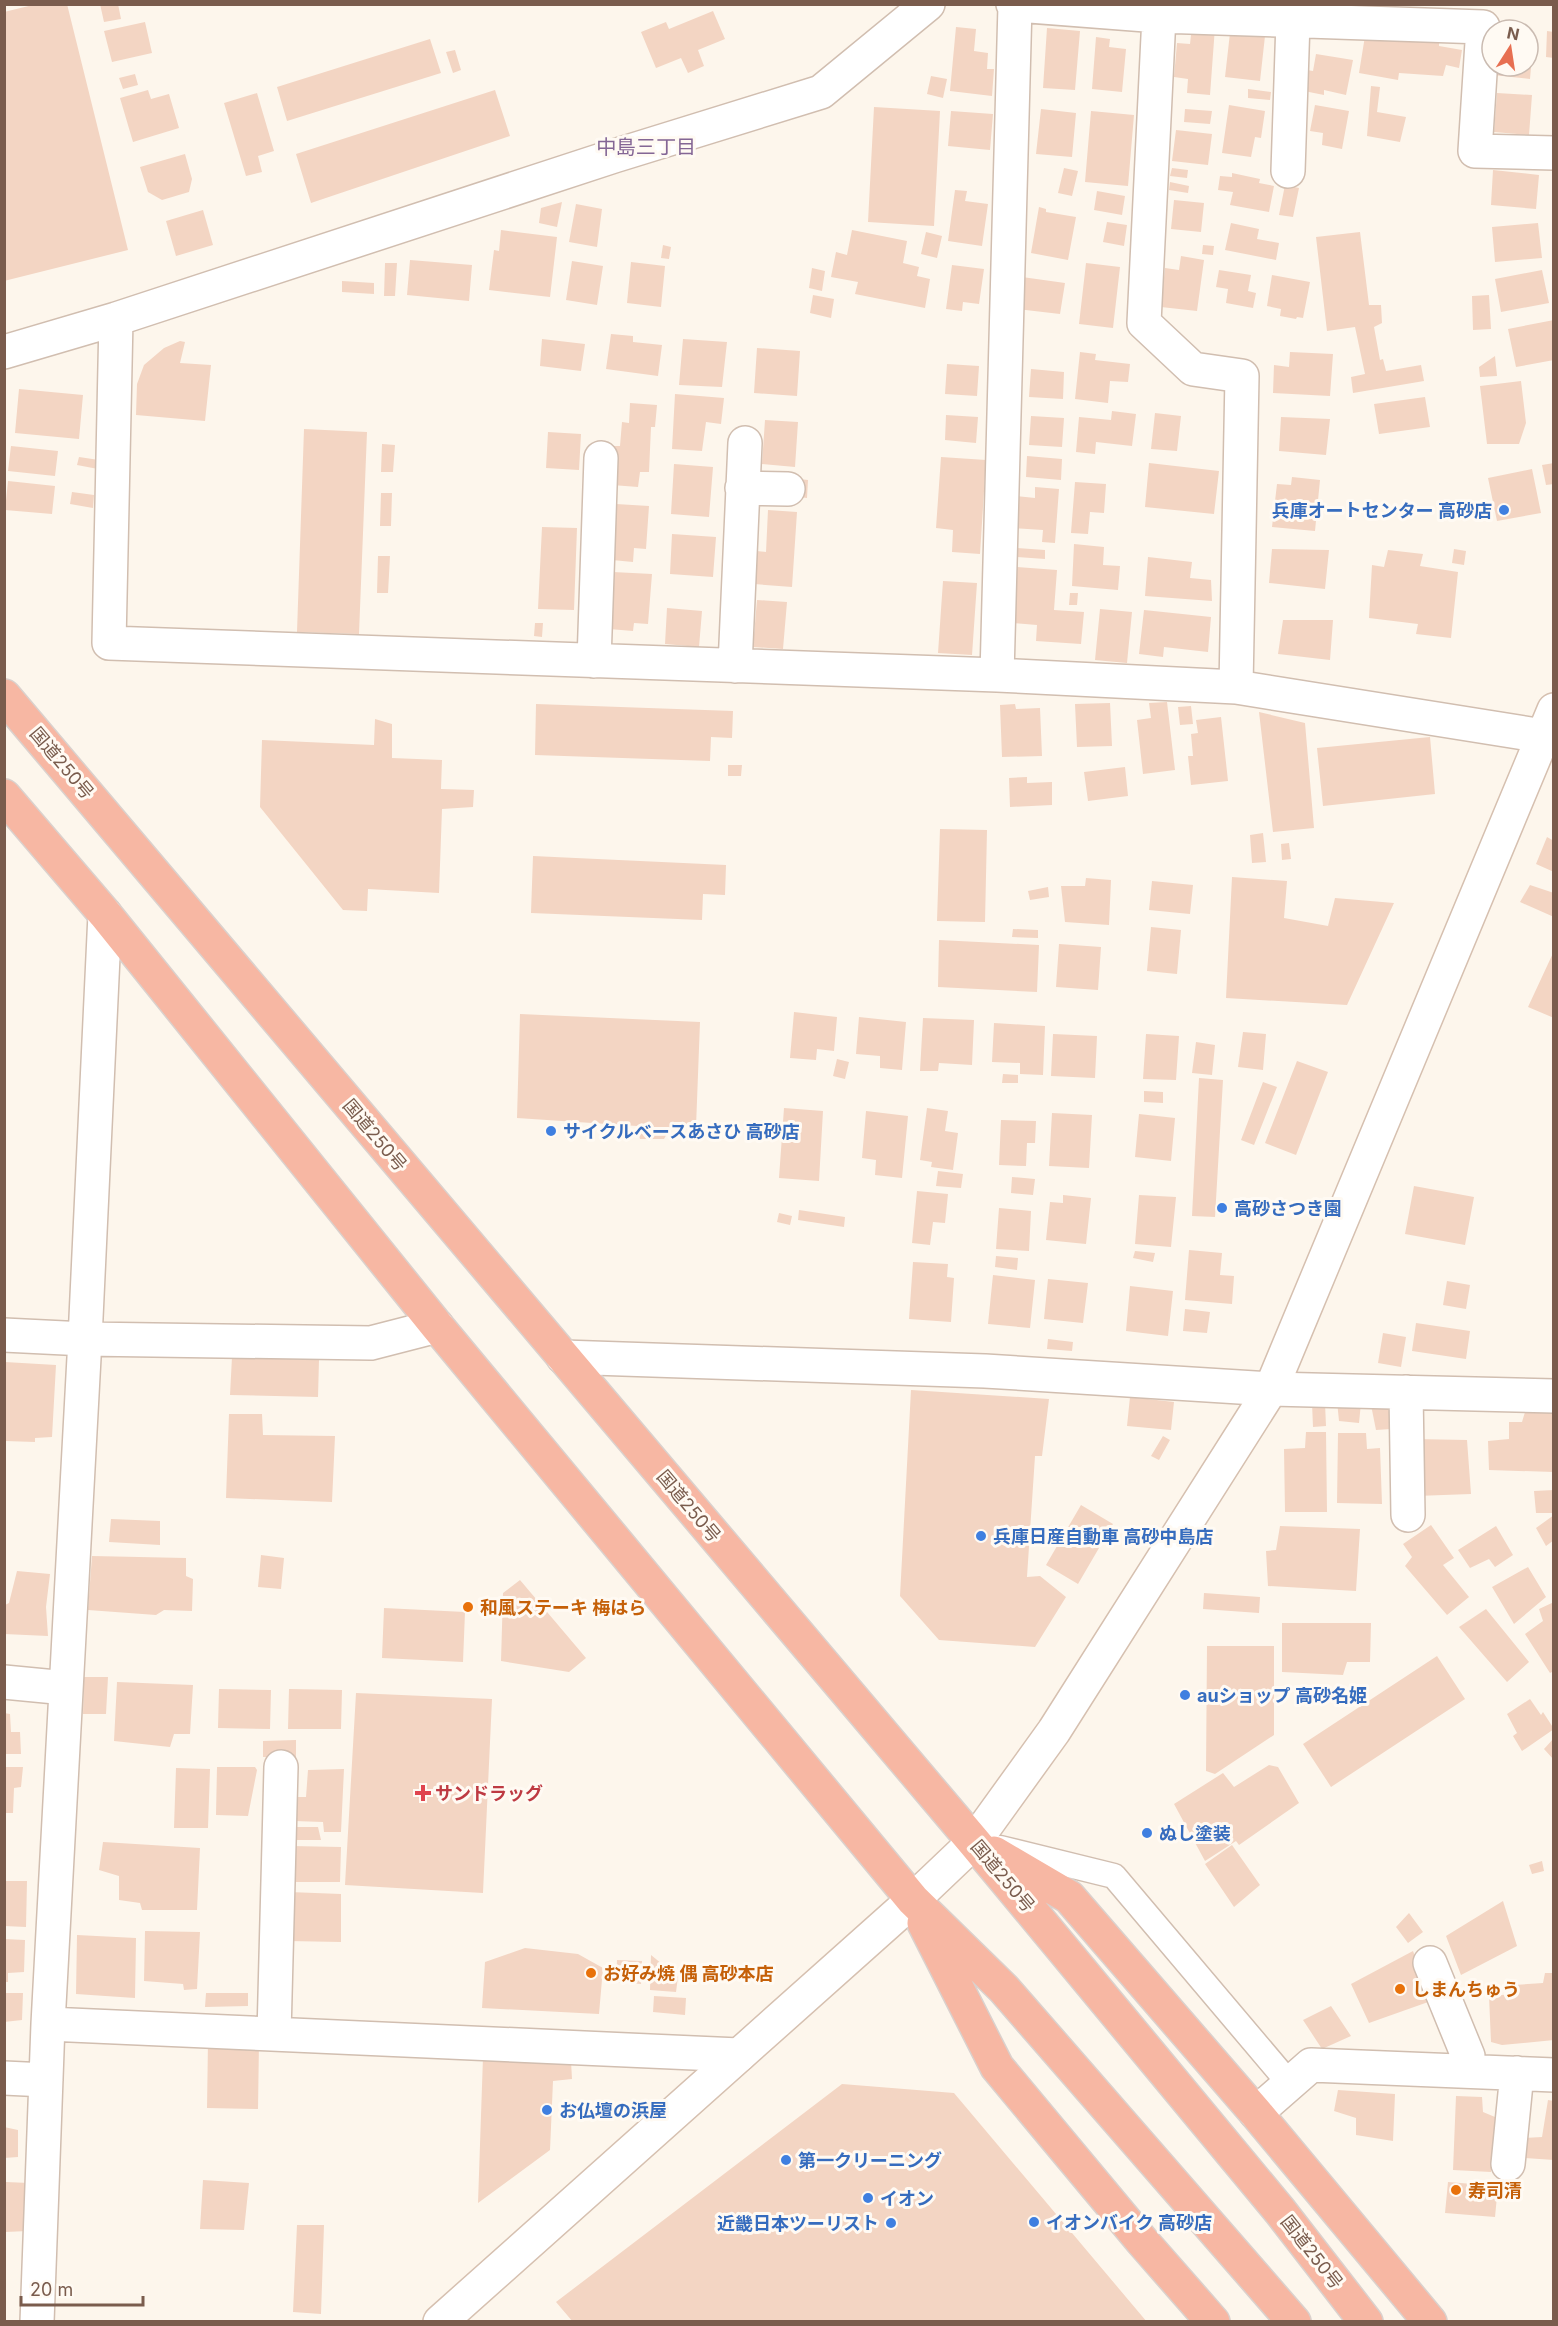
<svg xmlns="http://www.w3.org/2000/svg" width="1558" height="2326" viewBox="0 0 1558 2326" font-family="Inter,'Noto Sans JP',sans-serif">
<style>
.building{fill:#f3d5c3}
.lines{fill:none;stroke-linecap:round;stroke-linejoin:round}
.lane-casing{stroke:#d1beb0;stroke-width:27}
.street-casing{stroke:#d1beb0;stroke-width:36}
.secondary-casing{stroke:#d6c0b0;stroke-width:36}
.highway-casing{stroke:#dad1cd;stroke-width:36}
.lane{stroke:#fff;stroke-width:24}
.street{stroke:#fff;stroke-width:33}
.secondary{stroke:#fff;stroke-width:33}
.highway{stroke:#f7b7a3;stroke-width:33}
.shop-dot{fill:#3f7fe0;stroke:#fffaf3;stroke-width:2}
.food-dot{fill:#e8710a;stroke:#fffaf3;stroke-width:2}
.health-dot{fill:#e0444e;stroke:#fffaf3;stroke-width:2}
.labels{text-anchor:middle;dominant-baseline:central;stroke-width:6;stroke-linejoin:round;paint-order:stroke}
.shop-label{font-size:18px;font-weight:bold;fill:#366cbe;stroke:#fffaf3;text-anchor:start}
.street-label{font-size:18px;fill:#7a5c4d;stroke:#fffaf3}
.food-label{font-size:18px;font-weight:bold;fill:#c56008;stroke:#fffaf3;text-anchor:start}
.health-label{font-size:18px;font-weight:bold;fill:#be3a42;stroke:#fffaf3;text-anchor:start}
.neighbourhood-label{font-size:20px;fill:#846695;stroke:#fffaf3}
</style>
<rect width="100%" height="100%" fill="#fdf6ec"/>
<!-- building -->
<path class="building" d="M37,4h30l61,246 -124,31v-269z
M100,4h18l3,15 -17,3z
M713,11l12,28 -27,11 6,16 -16,7 -7,-15 -25,10 -15,-36 25,-10 3,7z
M145,22l7,31 -40,9 -8,-31z
M1192,26l23,1 -5,68 -23,-2 1,-14 -14,-2 3,-34 13,1z
M956,27l20,2 -2,22 14,2 -1,16h7l-2,27 -42,-5z
M1047,28l33,3 -5,59 -32,-2z
M1547,31l7,1v26l-8,-1z
M1230,33l35,3 -5,45 -35,-4z
M1365,36l74,3v7l23,4 -3,18 -13,-3 -3,11 -44,-3 -1,7 -39,-7z
M1096,37l14,2 -1,8 17,2 -4,43 -30,-3z
M430,39l11,34 -154,48 -10,-34z
M1528,42l5,1 -3,36 -37,-4v-9h35z
M455,50l6,20 -8,3 -7,-21z
M1316,54l37,6 -7,35 -22,-5v5l-20,-4 3,-21 6,1z
M135,74l3,11 -15,4 -4,-11z
M931,76l16,3 -4,19 -16,-4z
M1371,86l9,1 -3,25 29,5 -6,25 -33,-6z
M1248,89l23,3 -1,8 -22,-2z
M148,90l3,9 18,-5 10,34 -46,14 -13,-44z
M495,90l15,46 -199,67 -15,-49z
M257,93l17,58 -16,5 4,16 -16,4 -22,-73z
M1497,93l35,2 -3,40 -35,-3z
M1229,105l36,6 -4,27 -6,-1 -4,20 -29,-4z
M1315,105l34,6 -7,38 -20,-4 1,-12 -13,-2z
M874,107l66,4 -6,115 -66,-4z
M1041,109l35,4 -4,44 -36,-3z
M1185,109l27,2 -2,13 -26,-2z
M951,111l42,3 -3,36 -42,-4z
M1091,111l43,4 -6,71 -43,-4z
M1176,130l36,4 -4,31 -36,-4z
M185,154l7,25 -3,13 -27,8 -14,-8 -8,-25z
M1064,168l14,3 -6,25 -14,-3z
M1172,168l16,2 -1,8 -17,-2z
M1493,170l46,5 -3,34 -45,-4z
M1232,173l28,6 -1,4 15,3 -5,26 -39,-7 3,-13 -15,-2 2,-14 12,1z
M1170,182l19,4 -1,7 -19,-3z
M1285,185l14,3 -6,29 -14,-2z
M955,190l12,1 -2,10 23,3 -6,42 -34,-5z
M1097,191l28,5 -3,19 -28,-5z
M1174,200l30,3 -3,29 -30,-3z
M562,202l-5,25 -18,-4 2,-15z
M576,204l26,5 -5,38 -28,-5z
M1039,207l7,2v3l30,5 -8,43 -37,-7z
M203,210l10,35 -37,11 -10,-35z
M1107,222l20,3 -3,21 -21,-4z
M1231,223l28,6 -2,10 22,4 -3,17 -51,-10z
M1538,223l4,35 -47,4 -3,-35z
M501,230l56,7 -7,60 -61,-7 5,-40 5,1z
M852,230l55,11 -4,22 16,4 -2,9 13,3 -5,29 -70,-14 3,-12 -27,-5 5,-25 11,3z
M926,232l16,4 -5,22 -16,-4z
M1360,232l9,73h12l1,18 -8,4 6,33 3,-1 3,12 35,-6 3,16 -71,12 -2,-16 14,-3 -10,-47 -28,4 -11,-94z
M663,245l8,2 -2,12 -8,-1z
M1203,245l11,1 -1,9 -11,-1z
M1181,256l23,4 -7,51 -36,-4 4,-39 14,2z
M410,260l62,5 -3,36 -62,-6z
M572,261l31,5 -6,39 -31,-5z
M631,262l34,4 -4,41 -34,-4z
M385,263h12l-2,33h-11z
M1086,263l34,4 -7,61 -34,-4z
M952,265l32,4 -5,35 -16,-2 -1,9 -16,-2z
M812,268l13,3 -3,20 -13,-3z
M1219,270l32,5 -3,16 8,2 -3,15 -27,-5 2,-14 -12,-2z
M1542,270l7,33 -48,9 -6,-33z
M1272,275l38,7 -7,36 -6,-1 -1,2 -16,-3 1,-7 -14,-3z
M1022,277l43,6 -5,31 -43,-5z
M342,281l32,2v11l-32,-2z
M813,295l21,4 -3,19 -21,-5z
M1489,295l2,34 -18,1 -1,-34z
M1554,320v40l-38,7 -8,-38z
M611,334l22,2v6l29,3 -4,31 -52,-7z
M542,339l43,5 -4,27 -41,-5z
M683,339l44,3 -5,45 -43,-2z
M180,341l5,1 -5,21 31,2 -6,56 -69,-6 1,-31 7,-19 20,-17z
M757,348l43,3 -3,45 -43,-3z
M1080,352l16,2 -1,6 35,4 -2,18 -18,-1 -2,22 -33,-4z
M1290,352l43,2 -3,42 -57,-3 1,-28 15,2z
M1495,356l2,20 -17,1 -1,-10z
M947,364l32,2 -2,30 -32,-2z
M1031,369l33,3 -1,27 -34,-2z
M1521,381l5,42 -7,21h-32l-7,-58z
M19,389l64,6 -4,44 -64,-6z
M675,394l49,4 -3,26 -15,-2 -4,29 -30,-2z
M1425,397l5,30 -51,7 -5,-30z
M630,403l27,2 -2,22h-4l-2,45h-9l-2,15 -26,-2 2,-39h6l2,-24 7,1z
M1112,411l24,3 -4,32 -36,-4 -1,12 -19,-2 3,-35 32,3z
M1155,413l26,3 -4,35 -26,-2z
M946,415l32,2 -2,26 -31,-3z
M1031,416l33,2 -2,29 -33,-2z
M1281,417l49,2 -4,36 -47,-4z
M765,420l33,2 -3,45 -33,-3z
M304,429l63,3 -8,202 -62,-2z
M548,432l33,2 -2,36 -33,-2z
M382,444l13,1 -2,27h-12z
M11,446l47,5 -3,25 -47,-5z
M1027,456l35,3 -1,21 -35,-3z
M79,457l20,3 -1,9 -21,-4z
M941,457l45,3 -6,94 -28,-2 1,-22 -17,-2z
M1149,463l70,8 -5,43 -69,-7z
M1554,463v21l-8,1 -4,-20z
M674,464l39,3 -4,50 -38,-3z
M1532,469l9,44 -44,8 -9,-43z
M1292,477l28,3 -5,51 -43,-4 5,-43 14,1z
M799,479l9,1 -1,18 -9,-1z
M8,481l47,5 -3,28 -47,-4z
M1075,482l31,2 -2,29 -14,-1 -2,22 -17,-1z
M1035,487l24,2 -4,54 -13,-1 1,-12 -29,-2 2,-32 19,2z
M72,492l22,3 -1,13 -23,-4z
M381,493h11l-1,33h-11z
M616,504l33,2 -3,43 -12,-1 -1,14 -21,-2z
M768,510l29,2 -5,75 -38,-3 2,-33 10,1z
M542,527l35,1 -3,82 -36,-1z
M672,534l44,3 -3,40 -43,-3z
M1074,544l30,3 -1,18 17,1 -2,24 -46,-4z
M1017,548l28,2v9l-28,-2z
M1272,549l57,1 -4,39 -56,-6z
M1454,549l12,2 -2,14 -12,-2z
M1388,550l35,4 -3,12 38,6 -7,66 -35,-4 2,-10 -49,-6 3,-53 12,2z
M378,556h12l-2,37h-11z
M1148,557l44,5 -2,16 21,2 1,21 -67,-5z
M1017,567l40,3 -3,40 30,2 -3,32 -45,-3 1,-16 -24,-2z
M613,572l39,2 -4,50 -14,-1 -1,8 -24,-2z
M943,581l34,2 -5,72 -34,-2z
M1070,593h8l-1,12h-8z
M757,600l30,2 -4,47 -30,-2z
M667,608l35,3 -3,36 -34,-3z
M1100,609l32,3 -5,51 -32,-3z
M1144,610l67,7 -3,35 -44,-5 -1,10 -24,-3z
M1283,620h50l-3,40 -52,-6z
M535,623h8l-1,14 -8,-1z
M1167,702l8,68 -32,4 -6,-54 14,-2 -2,-15z
M1110,703l2,43 -35,1 -2,-43z
M536,704l197,7 -1,27 -21,-1 -1,24 -175,-6z
M1015,704l1,5 24,-1 2,48 -40,1 -2,-52z
M1191,706l2,18 -13,1 -2,-18z
M1259,712l46,11 9,105 -41,4z
M1221,717l7,64 -37,4 -3,-29h5l-2,-22 7,-1 -2,-13z
M375,719l17,5v34l50,2 -1,29 33,1 -1,17 -31,2 -3,84 -71,-4 -1,22 -24,-1 -83,-103 2,-67 112,5z
M1430,737l5,57 -112,12 -6,-58z
M728,765h14l-1,11h-13z
M1125,767l3,29 -40,5 -4,-29z
M1027,777v6l25,-1v23l-42,2 -1,-29z
M940,829l47,1 -2,92 -48,-1z
M1263,833l3,29 -14,1 -2,-28z
M1547,837l7,4v31l-18,-8z
M1289,843l2,16 -9,1 -1,-16z
M533,856l193,9 -1,30 -22,-1 -1,26 -171,-7z
M1232,877l55,4 -3,37 44,8 7,-28 59,5 -47,102 -121,-7z
M1086,878l25,2 -2,45 -44,-3 -4,-36h24z
M1152,881l41,4 -3,29 -41,-4z
M1530,885l24,8v24l-34,-15z
M1048,887l1,10 -19,3 -2,-9z
M1151,927l30,3 -4,44 -30,-3z
M1013,929l25,1v8l-26,-1z
M939,940l100,5 -2,47 -99,-5z
M1059,944l42,3 -3,43 -42,-3z
M1554,951v67l-26,-11z
M794,1012l43,5 -3,34 -17,-2 -1,11 -26,-2z
M520,1014l180,8 -4,105h-25l-7,12h-24l-3,-13 -120,-8z
M859,1017l47,5 -4,48 -22,-2v-12l-24,-2z
M923,1018l51,2 -2,45 -33,-2 -1,8h-18z
M994,1023l51,3 -2,49 -23,-1v-11l-28,-1z
M1243,1032l23,2 -3,36 -25,-3z
M1053,1034l44,2 -2,42 -44,-2z
M1146,1034l33,2 -3,44 -33,-1z
M1196,1042l19,3 -3,30 -20,-2z
M837,1059l12,3 -4,17 -12,-3z
M1297,1061l31,11 -32,83 -31,-12z
M1003,1074l15,1v8h-16z
M1199,1078l24,2 -8,137 -23,-1z
M1263,1082l14,5 -23,58 -13,-5z
M1144,1091l19,1v11l-19,-1z
M784,1108l39,3 -4,70 -40,-3z
M927,1108l21,3 -3,20 13,2 -5,37 -22,-3 1,-5 -12,-2z
M866,1111l42,5 -6,62 -27,-3 1,-15 -14,-2z
M1052,1113l40,2 -3,53 -40,-2z
M1139,1114l36,4 -4,43 -36,-4z
M1001,1120l35,1 -1,22h-8l-1,23 -27,-1z
M938,1171l25,3 -2,14 -25,-2z
M1012,1177l23,2 -2,16 -22,-2z
M1414,1186l60,11 -9,48 -60,-11z
M917,1191l31,3 -3,29 -12,-1 -3,23 -18,-2z
M1063,1195l28,3 -5,46 -40,-4 4,-38 13,1z
M1139,1195l37,2 -5,50 -36,-3z
M999,1208l32,3 -2,40 -33,-2z
M799,1210l46,7 -1,10 -46,-7z
M779,1213l13,3 -2,9 -13,-3z
M1189,1250l33,3 -2,22 14,1 -2,28 -47,-4z
M1135,1251l20,2 -2,9 -20,-4z
M996,1256l22,2 -1,12 -22,-3z
M913,1262l35,2 -1,13 7,1 -3,44 -42,-3z
M993,1275l42,5 -5,48 -42,-4z
M1048,1279l40,4 -5,40 -39,-4z
M1447,1281l23,4 -4,24 -23,-4z
M1130,1286l43,5 -5,45 -42,-5z
M1185,1309l25,3 -3,21 -24,-2z
M1416,1323l54,8 -4,28 -54,-8z
M1383,1333l23,4 -5,30 -23,-4z
M1048,1339l25,3 -1,9 -25,-2z
M232,1357l87,3 -1,37 -88,-2z
M5,1362l51,3 -4,72 -17,1v4l-30,-1z
M911,1390l138,9 -7,57h-7l-8,121 13,-1 26,21 -31,50 -96,-7 -39,-44z
M1130,1397l44,5 -3,28 -44,-4z
M1337,1401l24,2 -2,20 -20,-2z
M1312,1403h13l1,23 -13,1z
M1388,1404l3,25 -15,1 -5,-25z
M1525,1412h29v60l-65,-2 -1,-29 21,-2v-17h13z
M229,1414h33l1,21 72,1 -3,66 -106,-4z
M1306,1432h20l1,80h-42l-1,-63 21,-1z
M1338,1433h28l1,16 13,-1 2,56 -45,-1z
M1163,1436l7,4 -11,20 -8,-4z
M1414,1439l53,1 4,54 -55,2z
M1554,1490v23h-18l-2,-22z
M1081,1505l32,19 -35,60 -32,-19z
M1554,1515v25l-8,6 -10,-18z
M111,1519l49,2v24l-51,-3z
M1431,1525l23,33 -11,7 26,32 -22,18 -42,-49 7,-9 -9,-13z
M1280,1526l80,3 -4,62 -88,-5 -2,-35 10,-1z
M1496,1526l17,29 -18,12 -6,-8 -19,9 -12,-18z
M261,1555l23,3 -3,31 -23,-2z
M92,1556l94,2v18l7,3 -1,32 -28,-1 -8,5 -68,-5z
M1528,1567l18,30 -32,27 -22,-37z
M17,1571l33,3 -4,33 2,29 -44,-2 1,-29 4,-2z
M520,1580l66,78 -17,14 -68,-11 2,-68z
M1204,1593l56,4 -1,16 -56,-4z
M1554,1602v69l-4,2 -25,-39 18,-13 -4,-12z
M384,1608l81,4 -2,50 -81,-4z
M1486,1609l43,53 -22,20 -48,-55z
M1282,1623h89l-1,39h-23l-4,13 -61,-3z
M1207,1646h67v89l-59,39 -9,-3z
M1437,1656l28,43 -134,88 -28,-43z
M84,1677h24l-2,37h-23z
M117,1682l76,3 -3,49h-16l-4,13 -56,-6z
M219,1689l52,1 -1,39 -52,-1z
M289,1689l53,1 -1,39h-53z
M356,1693l136,6 -9,194 -138,-8z
M1530,1699l11,16 2,-3 11,17 -32,22 -9,-15 4,-3 -10,-19z
M4,1713l6,1 1,18h9l1,22h-17z
M1554,1738v22l-10,-11z
M296,1740v17h-33v-16z
M1269,1765l9,2 21,36 -60,42 -3,-4 -31,20 -31,-57 49,-31 11,14z
M4,1767h19l-2,20 -7,1 -1,25h-9z
M217,1767h38l2,3 -9,46 -32,-1z
M176,1768l34,1 -2,59h-34z
M344,1769l-3,63h-17l-1,-10 -29,-1 -1,-24h13l2,-27z
M292,1827h26l3,13h-27z
M103,1842l97,6 -3,62h-55l-2,-7 -21,-3v-24l-20,-6z
M1232,1845l28,40 -26,22 -29,-43z
M291,1846l50,1 -1,35h-51z
M1542,1861l2,10 -12,3 -3,-9z
M4,1881h23l-1,46 -22,-1z
M289,1892l52,2v48l-53,-1z
M1503,1901l14,45 -56,29 -15,-39z
M1409,1913l14,19 -15,11 -12,-16z
M145,1931l55,1 -3,57 -13,1 -1,-6 -39,-3z
M77,1935l59,3 -1,60 -59,-4z
M4,1939l21,1 -1,32 -16,1v9h-4z
M525,1948l53,6 25,14 -4,46 -117,-6 3,-46z
M1413,1951l18,50 -62,22 -18,-39z
M651,1955l27,22 -2,15 -26,-2z
M617,1960l25,1 -1,23 -25,-2z
M1545,1973h9v67l-52,5 -11,-3 -2,-46 25,-2v-9l29,-2z
M4,1993h19l-1,27 -18,2z
M206,1993h42v13l-43,1z
M654,1996l32,2 -1,17 -32,-3z
M1331,2006l20,30 -29,13 -19,-29z
M208,2041l51,1 -1,67 -51,-1z
M483,2057l88,4 1,18 -19,2 -3,69 -72,53z
M842,2084l112,9 193,229h-574l-17,-20z
M1338,2090l57,4 -2,47 -37,-6v-17l-22,-7z
M1456,2096l26,1 1,15 12,5 -4,55 -38,-2z
M1548,2100l6,1v59l-29,-2 -1,-20 18,-1z
M4,2127l14,3v27l-14,1z
M203,2180l46,3 -5,47 -44,-1z
M6,2182l23,1 -1,48 -23,1z
M1448,2182l50,4 -3,31 -50,-4z
M297,2225h27l-3,89 -28,-2z"/>
<g class="lines">
<defs>
<path id="lane" d="M1000,1848l114,28 175,207"/>
<path id="street" d="M1015,5l144,11 -15,307 49,46 49,7 -6,311
M1159,16l324,11 -8,124 79,2
M1288,171l5,-150
M116,319l-7,324 888,32 239,12 307,49
M4,352l112,-33 498,-163 207,-64 107,-88
M742,488l46,1
M594,661l7,-203
M735,666l10,-223
M997,675l18,-670 -2,-1
M4,1335l81,4 286,4 66,-17
M563,1357l422,14 286,18 283,7
M1406,1392l2,123
M4,1682l62,6
M1430,1963l38,93 -1,15
M48,2024l691,31
M274,2034l7,-267
M4,2078l42,2
M1256,2113l55,-48 243,10
M1508,2164l9,-91
M37,2322l11,-298 37,-685 20,-425"/>
<path id="secondary" d="M440,2322l473,-422 61,-58 80,-111 217,-342 283,-679"/>
<path id="highway" d="M4,696l970,1146 306,369 86,111
M4,796l101,118 332,412 476,574 91,89 290,333
M994,1853l75,44 187,216 174,209
M924,1923l73,144 145,174 71,81"/>
</defs>
<!-- lane casing -->
<use href="#lane" class="lane-casing"/>
<!-- street casing -->
<use href="#street" class="street-casing"/>
<!-- secondary casing -->
<use href="#secondary" class="secondary-casing"/>
<!-- highway casing -->
<use href="#highway" class="highway-casing"/>
<!-- lane -->
<use href="#lane" class="lane"/>
<!-- street -->
<use href="#street" class="street"/>
<!-- secondary -->
<use href="#secondary" class="secondary"/>
<!-- highway -->
<use href="#highway" class="highway"/>
</g>
<!-- markers -->
<g class="shop-dot">
<circle cx="1504" cy="510" r="6"/>
<circle cx="551" cy="1131" r="6"/>
<circle cx="1222" cy="1208" r="6"/>
<circle cx="981" cy="1536" r="6"/>
<circle cx="1185" cy="1695" r="6"/>
<circle cx="1147" cy="1833" r="6"/>
<circle cx="547" cy="2110" r="6"/>
<circle cx="786" cy="2160" r="6"/>
<circle cx="868" cy="2198" r="6"/>
<circle cx="1034" cy="2222" r="6"/>
<circle cx="891" cy="2223" r="6"/>
</g>
<g class="food-dot">
<circle cx="468" cy="1607" r="6"/>
<circle cx="591" cy="1973" r="6"/>
<circle cx="1400" cy="1989" r="6"/>
<circle cx="1456" cy="2190" r="6"/>
</g>
<path class="health-dot" d="M420 1784h6v6h6v6h-6v6h-6v-6h-6v-6h6z"/>
<g class="labels">
<!-- shop labels -->
<g class="shop-label">
<text x="1492" y="510" text-anchor="end">兵庫オートセンター 高砂店</text>
<text x="563" y="1131">サイクルベースあさひ 高砂店</text>
<text x="1234" y="1208">高砂さつき園</text>
<text x="993" y="1536">兵庫日産自動車 高砂中島店</text>
<text x="1197" y="1695">auショップ 高砂名姫</text>
<text x="1159" y="1833">ぬし塗装</text>
<text x="559" y="2110">お仏壇の浜屋</text>
<text x="798" y="2160">第一クリーニング</text>
<text x="880" y="2198">イオン</text>
<text x="1046" y="2222">イオンバイク 高砂店</text>
<text x="879" y="2223" text-anchor="end">近畿日本ツーリスト</text>
</g>
<!-- street labels -->
<g class="street-label">
<text transform="translate(62 763) rotate(50)">国道250号</text>
<text transform="translate(375 1135) rotate(50)">国道250号</text>
<text transform="translate(689 1506) rotate(50)">国道250号</text>
<text transform="translate(1003 1876) rotate(50)">国道250号</text>
<text transform="translate(1312 2252) rotate(52)">国道250号</text>
</g>
<!-- food labels -->
<g class="food-label">
<text x="480" y="1607">和風ステーキ 梅はら</text>
<text x="603" y="1973">お好み焼 偶 高砂本店</text>
<text x="1412" y="1989">しまんちゅう</text>
<text x="1468" y="2190">寿司清</text>
</g>
<!-- health labels -->
<g class="health-label">
<text x="435" y="1793">サンドラッグ</text>
</g>
<!-- neighbourhood labels -->
<g class="neighbourhood-label">
<text x="646" y="147">中島三丁目</text>
</g>
</g>
<!-- border -->
<rect width="1558" height="2326" fill="none" stroke="#7a5c4d" stroke-width="12"/>
<!-- north arrow -->
<g transform="translate(1510 48) rotate(12)"><circle r="28" fill="#fffaf3" stroke="#cabbb1" stroke-width="1.5"/>
<path d="M0-4.5L10 22L0 15L-10 22Z" fill="#e76f51"/>
<text y="-9" font-size="16" font-weight="bold" text-anchor="middle" fill="#7a5c4d">N</text>
</g>
<!-- scale -->
<path d="M21 2296v9h122v-9" fill="none" stroke="#7a5c4d" stroke-width="3"/>
<text x="30" y="2296" font-size="18" fill="#7a5c4d" stroke="#fffaf3" stroke-width="4.5" paint-order="stroke">20 m</text>
</svg>
